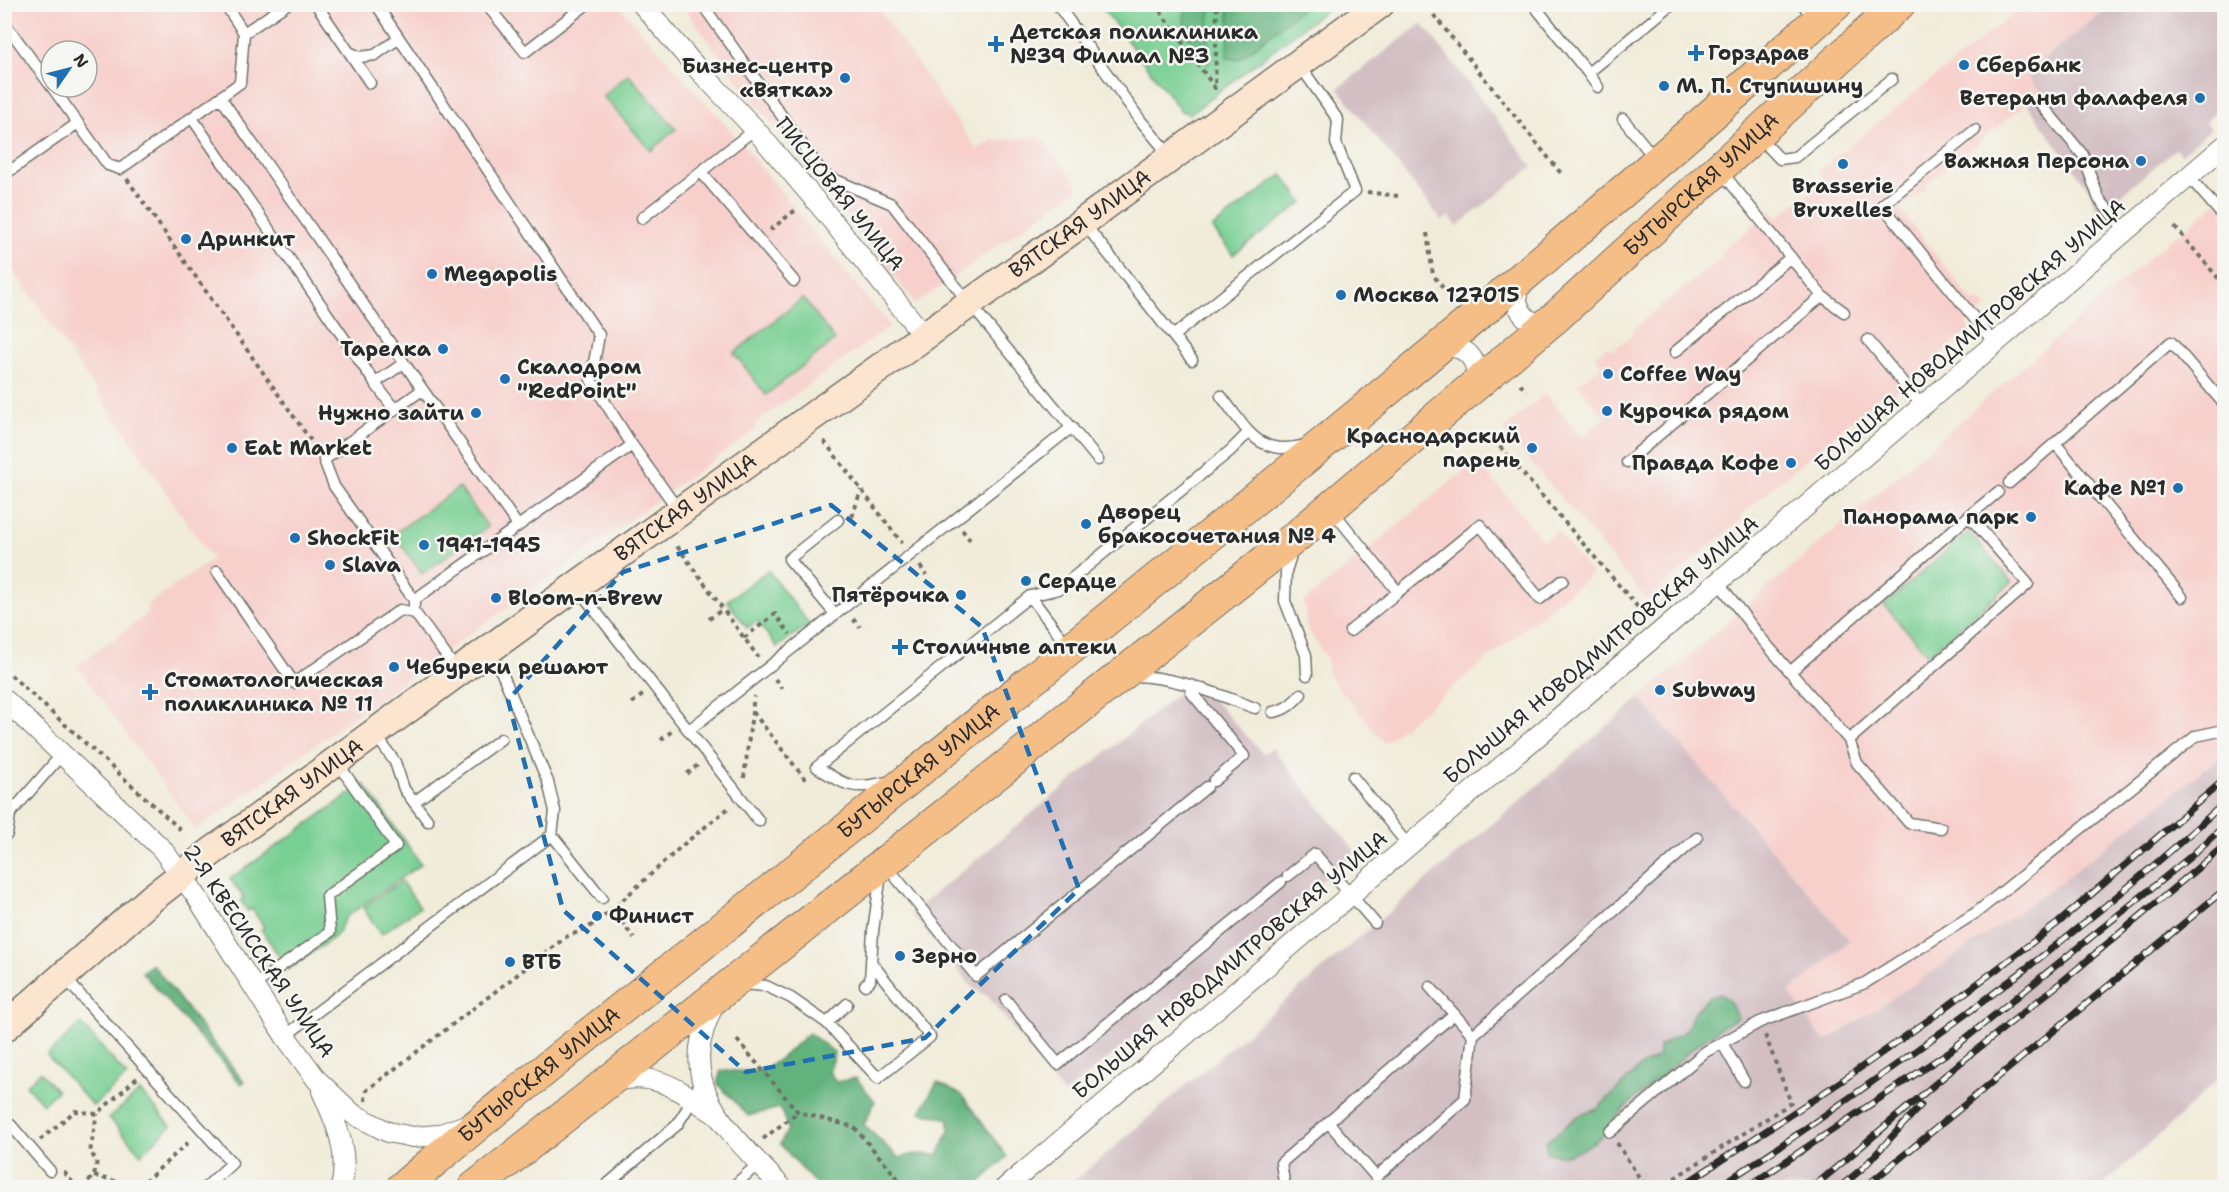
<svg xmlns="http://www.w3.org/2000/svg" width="2229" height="1192" viewBox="0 0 2229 1192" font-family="'Shantell Sans',sans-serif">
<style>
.built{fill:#f7d0cc;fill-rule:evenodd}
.industrial{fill:#d2bec3}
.green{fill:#78cf93;stroke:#527d5f;stroke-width:1.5}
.forest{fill:#62b27d;stroke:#466e54;stroke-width:1.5}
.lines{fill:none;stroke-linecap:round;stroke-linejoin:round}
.lane-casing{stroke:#706f68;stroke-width:13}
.street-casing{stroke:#706f68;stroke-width:22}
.secondary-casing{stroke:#706f68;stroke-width:31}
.primary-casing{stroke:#706f68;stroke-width:34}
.path{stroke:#706f68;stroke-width:4;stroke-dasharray:4.5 4.5;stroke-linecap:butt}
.lane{stroke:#fff;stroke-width:10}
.street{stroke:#fff;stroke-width:20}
.secondary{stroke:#fbe5cf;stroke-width:28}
.primary{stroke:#f6be87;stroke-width:32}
.rail-casing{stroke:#2b2b2b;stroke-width:7}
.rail{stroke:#f6f6f2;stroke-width:4.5;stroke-dasharray:14;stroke-linecap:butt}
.marked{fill:none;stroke:#1f6fb2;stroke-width:4.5;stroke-dasharray:12 8;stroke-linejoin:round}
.poi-dot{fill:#1f6fb2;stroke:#f6f6f2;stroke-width:2}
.labels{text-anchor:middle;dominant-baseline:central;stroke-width:5;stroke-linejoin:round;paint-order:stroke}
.poi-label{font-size:21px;font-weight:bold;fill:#2b2b2b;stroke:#f6f6f2;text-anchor:start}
.street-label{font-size:21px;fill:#2b2b2b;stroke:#f6f6f2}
</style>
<rect width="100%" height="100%" fill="#f6f6f2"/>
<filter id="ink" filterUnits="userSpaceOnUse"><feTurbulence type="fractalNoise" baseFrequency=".0167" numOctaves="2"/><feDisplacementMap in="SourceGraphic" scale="12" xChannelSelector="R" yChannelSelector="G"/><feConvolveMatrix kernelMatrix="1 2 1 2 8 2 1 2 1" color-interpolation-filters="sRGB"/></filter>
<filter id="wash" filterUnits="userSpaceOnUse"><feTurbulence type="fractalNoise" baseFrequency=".008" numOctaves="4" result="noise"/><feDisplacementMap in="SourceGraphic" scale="24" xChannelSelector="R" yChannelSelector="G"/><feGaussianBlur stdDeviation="1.35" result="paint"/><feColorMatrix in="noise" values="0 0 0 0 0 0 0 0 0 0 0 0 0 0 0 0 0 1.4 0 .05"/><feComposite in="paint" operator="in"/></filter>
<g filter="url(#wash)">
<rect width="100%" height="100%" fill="#f1ecda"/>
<!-- built -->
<path class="built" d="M4,5h614l122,136 150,185 -136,98 3,5 -561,401 -119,-164 73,-54 -4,-6 66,-47 -207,-301zM51,51h36v36h-36z
M682,5h194l101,144 17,-9 47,-3 38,51 -163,116 -174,-218z
M2024,5h87l-85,68 15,19 -115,93 1,3 -27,22 74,93 5,-3 7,8 -20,16 4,7 -84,68 -4,-4 -141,120 2,3 -96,82 -144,-171 42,-35 37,43 23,-19 -27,-34 24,-19 -7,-9 12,-9 5,4 22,-18 -2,-3 91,-74 -2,-4 50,-41 6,7 47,-39 -6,-8z
M2224,196v558l-167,131 -138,96 -94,61 -36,-49 61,-54 -210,-241 537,-464 2,1z
M1477,460l66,81 14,-11 35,44 -208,169 -56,-69 -1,-15 -21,-32 -2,-25z"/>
<!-- industrial -->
<path class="industrial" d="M2111,5h113v99l-19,18 6,7 -30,26 -6,-6 -77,66 -8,-24 -63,-87 14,-12 -15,-18z
M1422,23l111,144 -76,59 -8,-10 -7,5 -104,-133z
M1182,690l29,7 52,57 9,-6 84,104 -292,243 -75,-98 -16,-9 -62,-75z
M1640,698l210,242 -61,53 36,49 94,-61 138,-96 167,-131v319l-59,57 -65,57 -1034,1z"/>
<!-- green -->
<path class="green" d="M1100,5h232l-142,109 -9,-3z
M628,74l48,55 -25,22 -48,-55z
M1282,175l21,27 -70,53 -21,-27z
M803,298l32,42 -69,55 -32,-42z
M459,487l29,40 -66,47 -28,-40z
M1968,532l44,50 -84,73 -44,-50z
M768,570l41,54 -32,23 -20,-26 -10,7 -20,-27z
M364,784l57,80 -75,53 -10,19 -48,34 -27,-41 3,-2 -12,-18 -4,2 -7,-10 3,-3 -14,-19z
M401,881l19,26 -39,27 -18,-26z
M81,1024l46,52 -34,30 -46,-51z
M40,1072l17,19 -14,13 -17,-19z
M140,1091l31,35 -30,28 -32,-36z"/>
<!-- forest -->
<path class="forest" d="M1188,5h22l-2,59c-13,-17 -32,-36 -20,-59z
M1228,5v-1l78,1 -68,55 -11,-2 3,-32z
M152,964l92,118 -3,2 -99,-112z
M1719,994l9,5 10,19c-28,14 -51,35 -74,56 -13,11 -27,22 -39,34 -11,11 -17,25 -31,34 -14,10 -30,18 -47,10l-1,-10 32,-26 19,-7 44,-43 18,-10v-10l27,-15 8,-19 15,-15z
M809,1033l25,19 -1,9 -4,10 7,11 20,-4 19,23 -11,24 35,33 14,-4 25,1 11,-24v-12l-29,-7 17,-30 25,13 45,62 -32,30h-157l-38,-43 8,-15 -8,-21 -32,8 -31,-33 4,-12c12,-1 27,2 38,-1 18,-4 35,-26 50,-37z"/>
</g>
<g filter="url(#ink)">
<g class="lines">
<defs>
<path id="lane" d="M316,4l33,48 11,5 15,-2 20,-14
M376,4l223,331 -8,45 41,65 -218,155
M486,4l39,48 62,-48
M702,4l122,171 68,29 66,85 140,171
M1057,4l84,117 30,36
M1533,4l55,69
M1803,4l11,16
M4,22l47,64
M244,33l43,-29
M349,52l21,31
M52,87l56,78 12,4 120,-86 4,-50 -19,-29
M1598,87l-10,-14 84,-69
M2040,103l43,52 16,44 28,33
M192,118l183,265 29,-20 -183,-265
M1623,119l33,41
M1975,130l-93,75 114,140
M1759,137l21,22 15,-2 97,-78
M701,172l93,109
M4,175l74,-52
M2190,178l34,39
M642,218l113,-89
M1083,222l109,138
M1822,296l22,16
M1173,336l182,-145 -19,-48 2,-23 -39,-56
M1868,340l55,67
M1675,352l116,-95
M404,363l114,163
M375,383l19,26
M1221,396c26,33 37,62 84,49
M2055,443l127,154
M632,445l47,66
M1627,462l195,-166 -101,-125
M2009,483l162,-141 53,62
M1332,510l66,82 82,-67 60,74 23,-19
M1969,516l29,-24
M1293,549l-7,22 -1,30 21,54 1,20
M217,571l77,112 106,-73 15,3 43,59
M1718,582l43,56 88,102 8,23 52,60 32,5
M576,586l183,235
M1030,596l39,52
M414,605v-5l-80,-114 -10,-26 98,-70
M835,614l-46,-55 49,-39
M1350,631l48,-39
M1790,672l179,-156 59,68 -179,156
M1131,676c44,0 83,17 124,32
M1193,686l-2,6 53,64 -30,25
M1273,712c13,-2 20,-9 28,-18
M689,730l383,-303
M375,734l20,28 9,27 24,32
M1353,777l55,68
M891,781c-37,9 -42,7 -74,-14l213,-171 29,-7 171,-138 19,-19
M414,802l87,-63
M552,835l50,63
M4,836l3,-2 3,-20 53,-61
M885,864l91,112 231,-189
M1288,876l27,-22 60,69
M65,978l167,185 -27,25
M742,984l24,2 25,12 36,25 20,-19
M865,985l5,-4 3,-50 8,-57
M253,986l77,-54 -3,-36 69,-50 -60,-85
M1430,987l43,48 224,-197
M1006,1000l52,64 223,-182
M827,1023l51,55 52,-41 -59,-75
M285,1036l267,-201 3,-24 -7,-29 -46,-109 -14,-20
M1722,1043l22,38
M4,1117l46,54
M1328,1122l48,55 89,-78 8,-64
M1610,1132l95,-80 55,-30 105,-39 112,-71 219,-176 28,-6
M736,1184l23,-21
M603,1188l74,-63 16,-26
M1285,1188l-4,-25 173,-149"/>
<path id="street" d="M642,4l53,62 60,63 71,84 98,123
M1523,278c-17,23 4,56 30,41
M1437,351c25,-14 50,13 34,37
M4,699l158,150 33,45 90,142 32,44 20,19 16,15 12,6 23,12 25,5 25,-2 28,-10
M715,1003c-45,84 15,127 67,185
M612,1082c43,-13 68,9 102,31
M322,1091c14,32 28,61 19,97
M1005,1188l654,-555 565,-487"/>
<g id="secondary">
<path id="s1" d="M4,1028l148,-130 58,-45 366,-267 507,-364 297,-218"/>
</g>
<g id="primary">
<path id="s2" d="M402,1188c130,-111 266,-216 400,-323 349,-281 700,-560 1034,-861"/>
<path id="s3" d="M474,1188l824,-653 259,-219 342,-312"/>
</g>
</defs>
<!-- lane casing -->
<use href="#lane" class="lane-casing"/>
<!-- street casing -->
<use href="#street" class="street-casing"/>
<!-- secondary casing -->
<use href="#secondary" class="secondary-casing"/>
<!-- primary casing -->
<use href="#primary" class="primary-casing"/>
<!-- path -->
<path class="path" d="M1155,4l60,84 2,-84
M1428,8l135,168
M127,179l189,269
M1367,192l31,4
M2175,227l49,58
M770,230l27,-21
M1427,233l6,42 21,27
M1520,384l6,7
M1488,433l160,186
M824,441l78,102
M852,517l9,-27
M962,530l8,10
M677,546l81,111
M920,566l6,9
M709,619l14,-10
M853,619l7,8
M744,638l31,-24 15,20
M4,669l178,162
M775,679l7,10
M632,703l12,-9
M753,712l55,71
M661,740l11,-9
M687,774l12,-10
M744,778l10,-82
M616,906l68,-62 46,-37
M610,908l24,30
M737,1040l61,72 56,15 52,61
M365,1101l1,-10 200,-154 22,-9 20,-15
M763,1139l35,-27
M40,1140l35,-29 22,3 40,-36
M1617,1143l29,45
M64,1172l13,16
M94,1176l45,11
M82,1188l12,-12 3,-15 -7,-9 7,-38
M138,1188l53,-48
M1659,1188l132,-85 -26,-68"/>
<!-- lane -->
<use href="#lane" class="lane"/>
<!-- street -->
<use href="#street" class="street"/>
<!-- secondary -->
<use href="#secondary" class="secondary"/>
<!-- primary -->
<use href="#primary" class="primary"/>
<defs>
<path id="rail" d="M1679,1188l164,-108 94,-66 121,-91 166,-143
M1716,1188c61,-38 119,-80 177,-121 115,-82 228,-169 331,-264
M1746,1188l204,-137 240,-194 34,-31
M1812,1188l148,-125 104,-83 160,-134
M1839,1188l25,-21 57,-62
M1864,1188l360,-298"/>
</defs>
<!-- rail casing -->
<use href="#rail" class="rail-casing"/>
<!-- rail -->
<use href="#rail" class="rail"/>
</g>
</g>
<!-- marked area -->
<path class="marked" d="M831,505l151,122 97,262 -154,149 -179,34 -183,-162 -55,-210 115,-128z"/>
<!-- markers -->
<g class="poi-dot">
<path d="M993 35h6v6h6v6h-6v6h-6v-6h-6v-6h6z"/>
<path d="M1693 44h6v6h6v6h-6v6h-6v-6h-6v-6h6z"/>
<circle cx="1964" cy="65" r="6"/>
<circle cx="845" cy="78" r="6"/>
<circle cx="1664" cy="86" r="6"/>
<circle cx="2200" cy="98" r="6"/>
<circle cx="2141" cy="161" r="6"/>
<circle cx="1843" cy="164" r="6"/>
<circle cx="186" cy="239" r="6"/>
<circle cx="432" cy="274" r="6"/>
<circle cx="1341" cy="295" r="6"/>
<circle cx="443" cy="349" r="6"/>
<circle cx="1608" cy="374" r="6"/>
<circle cx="505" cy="379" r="6"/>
<circle cx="1607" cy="411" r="6"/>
<circle cx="476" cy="413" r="6"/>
<circle cx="232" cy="448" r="6"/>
<circle cx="1532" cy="448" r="6"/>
<circle cx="1791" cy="463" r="6"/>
<circle cx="2178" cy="488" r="6"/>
<circle cx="2031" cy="517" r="6"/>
<circle cx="1086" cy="524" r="6"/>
<circle cx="295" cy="538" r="6"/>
<circle cx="424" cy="545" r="6"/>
<circle cx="330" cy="565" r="6"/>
<circle cx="1026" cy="581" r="6"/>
<circle cx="961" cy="595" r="6"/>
<circle cx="496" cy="598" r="6"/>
<path d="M897 638h6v6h6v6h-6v6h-6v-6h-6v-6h6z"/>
<circle cx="394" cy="667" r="6"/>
<circle cx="1660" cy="690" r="6"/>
<path d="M147 683h6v6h6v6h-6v6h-6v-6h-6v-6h6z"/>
<circle cx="597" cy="916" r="6"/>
<circle cx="900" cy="956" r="6"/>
<circle cx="510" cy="962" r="6"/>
</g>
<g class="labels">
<!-- poi labels -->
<g class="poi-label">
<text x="1010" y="32">Детская поликлиника<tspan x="1010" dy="24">№39 Филиал №3</tspan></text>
<text x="1708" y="53">Горздрав</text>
<text x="1976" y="65">Сбербанк</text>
<text x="833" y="66" text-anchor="end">Бизнес-центр<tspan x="833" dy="24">«Вятка»</tspan></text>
<text x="1676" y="86">М. П. Ступишину</text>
<text x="2188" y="98" text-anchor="end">Ветераны фалафеля</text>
<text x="2129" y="161" text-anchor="end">Важная Персона</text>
<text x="1843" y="186" text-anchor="middle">Brasserie<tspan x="1843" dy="24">Bruxelles</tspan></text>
<text x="198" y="239">Дринкит</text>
<text x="444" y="274">Megapolis</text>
<text x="1353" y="295">Москва 127015</text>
<text x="431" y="349" text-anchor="end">Тарелка</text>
<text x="517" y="367">Скалодром<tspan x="517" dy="24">"RedPoint"</tspan></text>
<text x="1620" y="374">Coffee Way</text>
<text x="1619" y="411">Курочка рядом</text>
<text x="464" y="413" text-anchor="end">Нужно зайти</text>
<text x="1520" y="436" text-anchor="end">Краснодарский<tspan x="1520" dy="24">парень</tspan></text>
<text x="244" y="448">Eat Market</text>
<text x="1779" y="463" text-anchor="end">Правда Кофе</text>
<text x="2166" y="488" text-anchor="end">Кафе №1</text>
<text x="1098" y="512">Дворец<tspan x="1098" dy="24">бракосочетания № 4</tspan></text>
<text x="2019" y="517" text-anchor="end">Панорама парк</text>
<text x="307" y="538">ShockFit</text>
<text x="436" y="545">1941-1945</text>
<text x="342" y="565">Slava</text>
<text x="1038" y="581">Сердце</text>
<text x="949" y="595" text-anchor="end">Пятёрочка</text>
<text x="508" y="598">Bloom-n-Brew</text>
<text x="912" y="647">Столичные аптеки</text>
<text x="406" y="667">Чебуреки решают</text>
<text x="164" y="680">Стоматологическая<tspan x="164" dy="24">поликлиника № 11</tspan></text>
<text x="1672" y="690">Subway</text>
<text x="609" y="916">Финист</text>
<text x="912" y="956">Зерно</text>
<text x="522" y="962">ВТБ</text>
</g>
<!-- street labels -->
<g class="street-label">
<text stroke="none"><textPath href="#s3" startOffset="1586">БУТЫРСКАЯ УЛИЦА</textPath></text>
<text transform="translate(840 194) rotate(51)">ПИСЦОВАЯ УЛИЦА</text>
<text stroke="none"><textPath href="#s1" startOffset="1344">ВЯТСКАЯ УЛИЦА</textPath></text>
<text transform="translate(1970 335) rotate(-41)">БОЛЬШАЯ НОВОДМИТРОВСКАЯ УЛИЦА</text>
<text stroke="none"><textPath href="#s1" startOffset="858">ВЯТСКАЯ УЛИЦА</textPath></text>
<text transform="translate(1601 650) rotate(-40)">БОЛЬШАЯ НОВОДМИТРОВСКАЯ УЛИЦА</text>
<text stroke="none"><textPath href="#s2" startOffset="664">БУТЫРСКАЯ УЛИЦА</textPath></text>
<text stroke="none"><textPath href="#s1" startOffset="372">ВЯТСКАЯ УЛИЦА</textPath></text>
<text transform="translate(259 951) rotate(56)">2-Я КВЕСИССКАЯ УЛИЦА</text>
<text transform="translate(1230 965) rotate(-40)">БОЛЬШАЯ НОВОДМИТРОВСКАЯ УЛИЦА</text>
<text stroke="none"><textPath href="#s2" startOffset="178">БУТЫРСКАЯ УЛИЦА</textPath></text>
</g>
</g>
<!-- margin -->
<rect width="2229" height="1192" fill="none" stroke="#f6f6f2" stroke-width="24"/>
<!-- north arrow -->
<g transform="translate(69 69) rotate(55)"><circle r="28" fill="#f6f6f2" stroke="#a5a5a2" stroke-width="1.5"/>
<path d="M0-4.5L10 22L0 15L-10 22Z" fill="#1f6fb2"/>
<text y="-9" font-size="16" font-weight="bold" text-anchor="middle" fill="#2b2b2b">N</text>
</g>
</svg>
